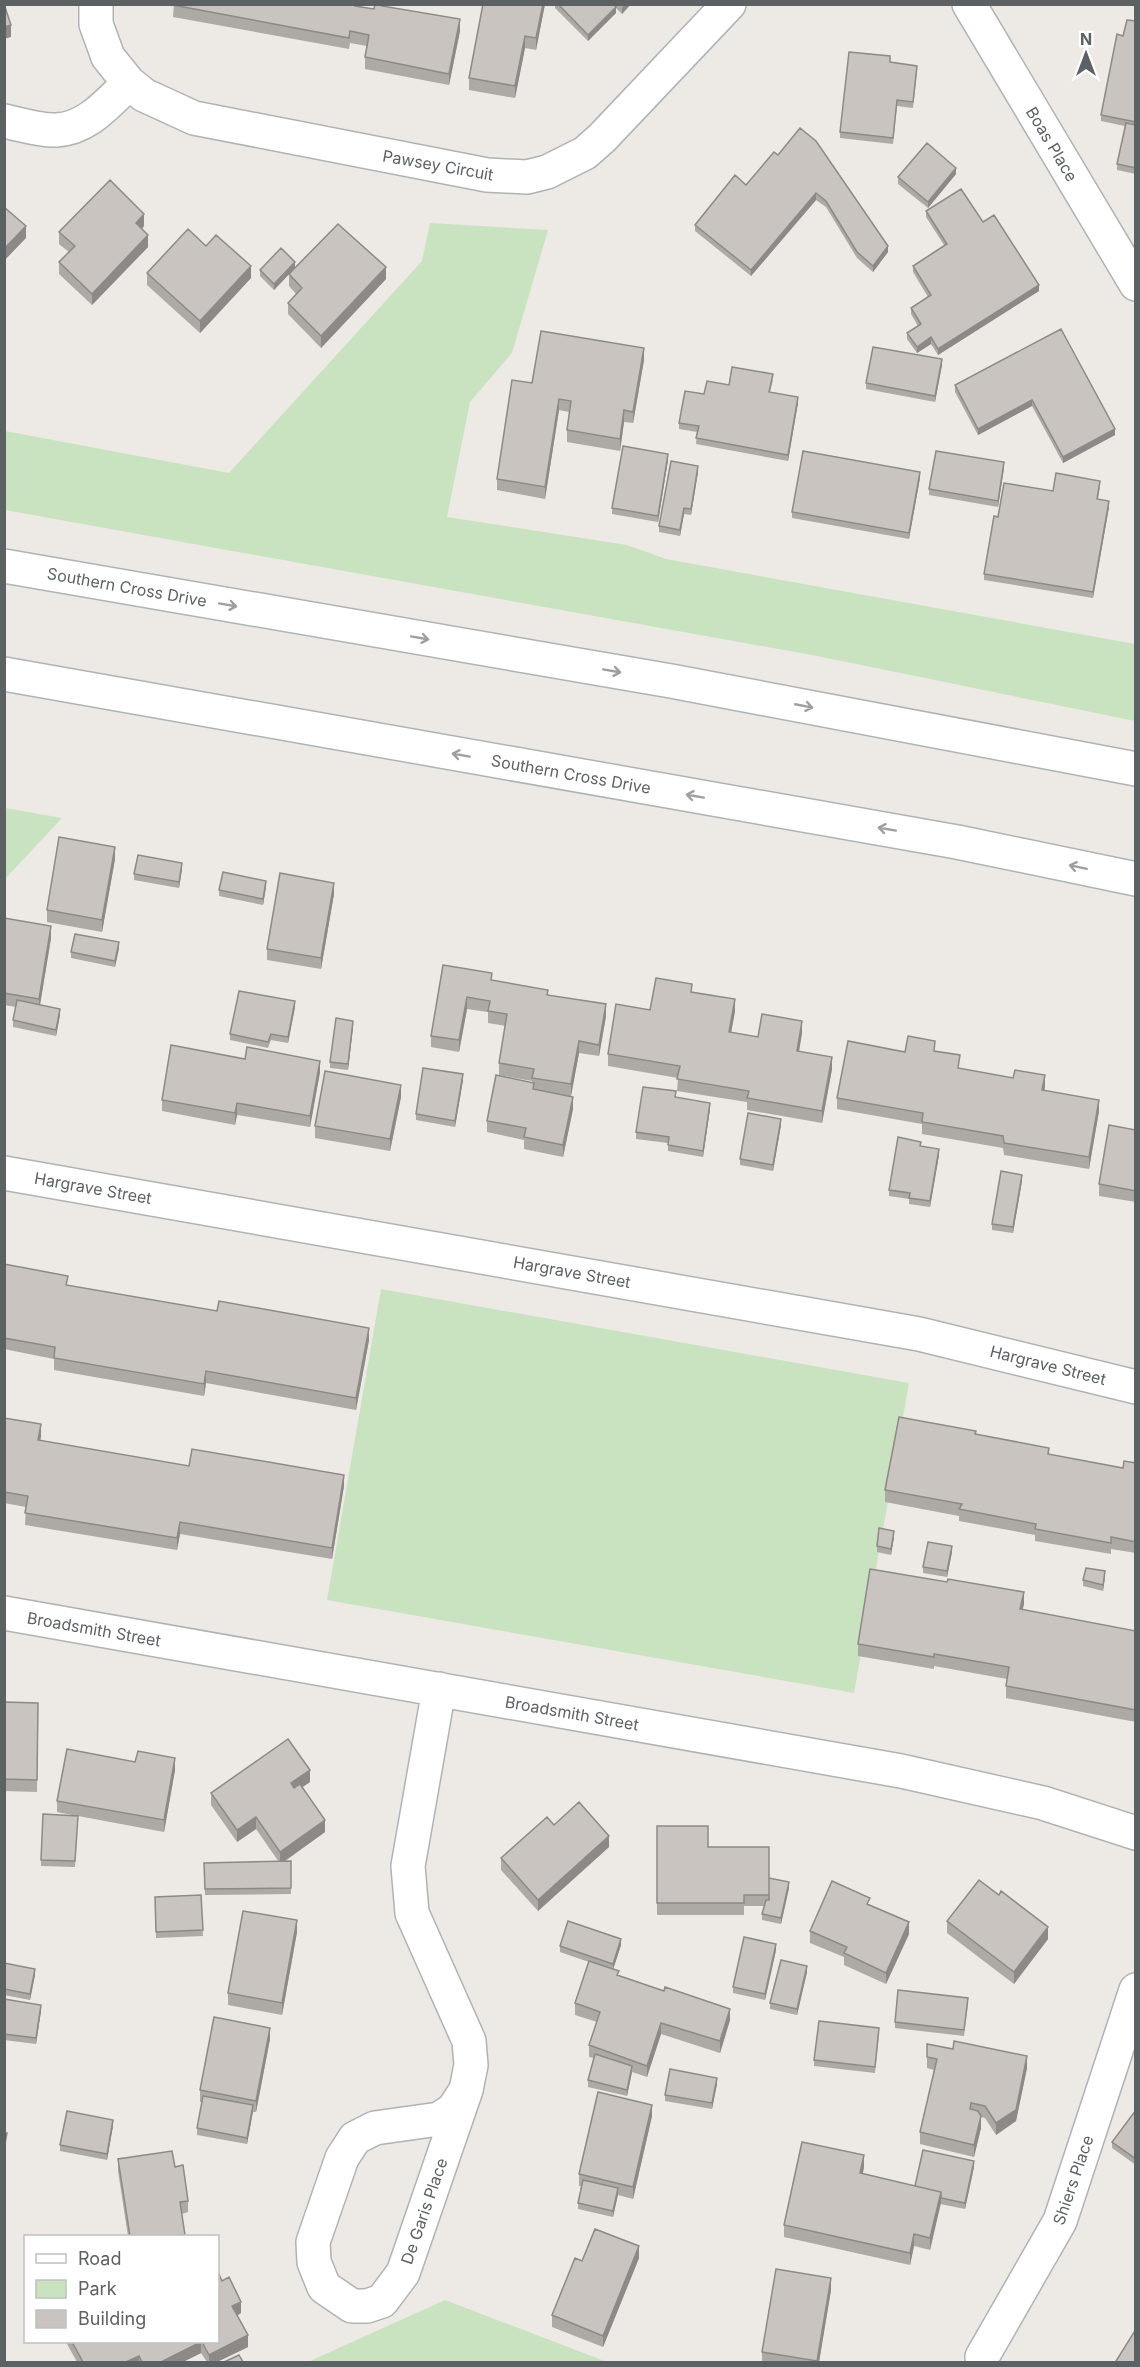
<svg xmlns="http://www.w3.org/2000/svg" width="1140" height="2367" viewBox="0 0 1140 2367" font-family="Inter,sans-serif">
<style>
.green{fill:#c9e3c1}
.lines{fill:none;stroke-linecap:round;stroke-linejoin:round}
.street-casing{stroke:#afb3b5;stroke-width:36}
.secondary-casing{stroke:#aeb3b6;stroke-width:36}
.street{stroke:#fff;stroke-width:33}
.secondary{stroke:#fff;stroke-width:33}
.wall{fill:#ada9a5}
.shaded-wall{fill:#8d8986}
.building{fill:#c9c4c0;stroke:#8d8986;stroke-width:1.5}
.oneway{stroke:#9da0a1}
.labels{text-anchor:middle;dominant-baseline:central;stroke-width:6;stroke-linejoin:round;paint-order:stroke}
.street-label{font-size:16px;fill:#5c6163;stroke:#fff}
</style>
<rect width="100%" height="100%" fill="#ede9e4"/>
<!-- green -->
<path class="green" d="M430,223l118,7 -36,123 -42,49 -23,115 180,28 39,14 469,85v77l-318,-65 -812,-146v-79l224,42 193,-212z
M5,808l57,10 -57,61 -1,-71z
M381,1289l528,94 -55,310 -527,-93z
M445,2300l162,62h-299z"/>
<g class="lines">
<defs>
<path id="street" d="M96,4v20l12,33 21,26 15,12 50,23 293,57 40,2 20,-5 38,-19 17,-15 127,-134
M969,4l167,280
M4,121c16,3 36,10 52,9 31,-1 52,-27 73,-47
M4,1173l915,161 217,53
M4,1613l897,158 142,32 93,30
M439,1689l-31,177 4,47 57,128 2,24 -5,25 -13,20 -14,9 -64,9 -20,10 -13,20 -29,84 1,20 10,25 28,19h15l15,-5 21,-28 63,-183
M982,2357l78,-136 76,-231"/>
<path id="secondary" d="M4,566l667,115 465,88
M4,674l953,168 179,37"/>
</defs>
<!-- street casing -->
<use href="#street" class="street-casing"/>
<!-- secondary casing -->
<use href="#secondary" class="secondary-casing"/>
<!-- street -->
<use href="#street" class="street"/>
<!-- secondary -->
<use href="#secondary" class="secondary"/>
</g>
<!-- wall -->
<path class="wall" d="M174,4l183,2 17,3 10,-5v2l76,25 -11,54 -84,-16v-12l2,-11 -17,-3 -1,6 -176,-32z
M545,4l-9,46 -11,-2 -10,50 -46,-8v-12z
M555,4h76l-9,10 -6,-6v5l-28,28 -33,-33z
M1136,21v153l-19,-4v-6l8,-38 -24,-5v-6l22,-79z
M890,62l27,10 -4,36 -16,-2 -4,38 -53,-6v-6z
M774,152l114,100 -15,20 -16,-14 -31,-51 -10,-7 -65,76 -56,-45v-6l51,-40z
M956,174l-28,34 -30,-24v-7z
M926,211l57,11 56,69 -101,64 -7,-11 -14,9 -10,-14v-6l11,-7 -7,-12v-6l17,-11 -15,-25v-6l31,-21 -18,-28z
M144,226l-2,3 6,18 -56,58 -33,-31v-12l10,-10 -10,-8v-12z
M206,246l45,32 -51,55 -53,-48v-12z
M295,268l91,11 -65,69 -33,-34v-11l8,-9 -7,-8v-12l-15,16 -14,-14v-6z
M1061,329l54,106 -52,28 -31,-57 -54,29 -23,-43v-7z
M644,360l-11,63 -9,-1 -4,29 -53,-9v-12l2,-18 -10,-2 -14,89 -48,-9v-11l35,-96z
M942,365l-7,37 -69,-13v-6z
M773,380l-3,12 28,11 -10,58 -92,-17 1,-12 -18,-3v-6l25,-29 25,-9z
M668,460l-10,62 -46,-8v-6z
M1004,468l-6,39 -69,-12v-6z
M698,472l-7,43 -7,-1 -4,22 -21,-4v-6z
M920,478l-11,61 -117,-21v-6z
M1100,487l-2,12 11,8 -16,91 -109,-18v-6l14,-57 55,-26z
M115,859l-13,73 -55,-10v-12z
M182,869l-3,19 -45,-8v-6z
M266,887l-3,18 -44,-9v-6z
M334,894l-13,75 -54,-9v-11z
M4,918l47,20 -11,66 20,11 -4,21 -43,-9v-7l3,-13 -12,-2z
M119,948l-4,19 -44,-9v-6z
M443,965l49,15 56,15 58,21 -7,40 -20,-3 -8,43 2,13 -10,48 -39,-8v-9l-37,-8v-11l45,-38v-2l-33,-6v-12l7,-37 -18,-3v-11l-21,-3 -8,43 -28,-5v-11z
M692,992l43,19 -4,22 27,4 44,-4 -3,18 33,18 -10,54 -75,-13v-8l-70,-11 1,-13 -70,-12v-12l42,-44z
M295,1007l-7,36 -17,-3 -3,8 -38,-8v-6z
M353,1027l-5,43 -18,-2v-6z
M935,1051l25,18 85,18 -1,3 55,21 -10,58 -85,-14 -1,-7 -81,-14v-10l-85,-15v-11l68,-46z
M320,1072l-10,55 -73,-12 -2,10 -73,-14v-11z
M463,1080l-8,47 -39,-7v-6z
M401,1097l-11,54 -75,-13v-12z
M676,1097l34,12 -7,48 -35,-6v-8l-32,-4v-7z
M781,1125l-8,46 -33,-6v-6z
M1136,1130v72l-37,-6v-12z
M921,1146l18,9 -9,52 -21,-3v-5l-20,-3v-6z
M1022,1181l-9,52 -21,-3v-6z
M4,1264l64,22 301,54 -13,70 -150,-27 -2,13 -150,-26v-11l-50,-10z
M4,1418l37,18 -1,5 149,25 155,20 -12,73 -152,-25 -3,16 -152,-25 1,-18 -22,-4z
M976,1434l73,21 74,13 13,-5v90l-25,-4v5l-76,-13v-6l-76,-14v-5l-74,-14v-12z
M894,1537l-3,18 -14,-3v-6z
M952,1552l-5,25 -24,-4v-6z
M1105,1577l-2,14 -20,-5v-6z
M1024,1604l-2,6 114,21v91l-130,-24v-12l1,-7 -73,-13v3l-76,-13v-12z
M4,1702l34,1 -1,89 -33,-1z
M175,1770l-11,62 -86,-16 -3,51 -34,-1v-6l36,-44 -20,-4v-11z
M310,1782l-8,5 23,45 -41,30 7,-1v33l-86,1 -1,-32 75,-1 -23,-33 -19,13 -26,-37v-12z
M554,1825l55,22 -71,64 -37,-41v-12z
M657,1826l51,21 81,41 -8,36 -19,-4v-6l2,-8h-20v9h-87z
M201,1895l2,41 -47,2 -1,-41z
M999,1895l49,44 -34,45 -67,-51v-12z
M870,1905l39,29 -23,50 -42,-19v-8l-34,-14v-12z
M297,1932l-15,83 -54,-10v-12z
M621,1945l-8,24 6,7 111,44 -10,33 -59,-19 -14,43 -15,-5 -5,24 -39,-9v-7l6,-22 -5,-1v-12l8,-23 -22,-7v-12l14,-41 -29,-10v-6z
M776,1950l-11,50 -32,-7v-6z
M4,1963l31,12 -5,25 -26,-5z
M807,1972l-10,43 -27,-6v-6z
M4,1999l37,12 -5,33 -32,-4z
M968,2004l-4,32 -69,-8v-6z
M879,2034l-4,39 -61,-7v-6z
M270,2039l-14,73h-3l-6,32 -50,-9v-7l5,-26h-2v-12z
M927,2044l100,24 -11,53 -20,14 -11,-17 -4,-1v11l-7,29 -54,-13v-12l14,-62 -7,-2z
M717,2084l-5,25 -47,-8v-6z
M1136,2110v55l-24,-17v-6z
M652,2116l-19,83 -15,-4 -5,22 -35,-8v-6l3,-17h-2v-12z
M113,2126l-6,34 -47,-9v-6z
M118,2159l70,42v11l-6,2 3,22h-57l-10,-65z
M864,2167l-1,6 52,13 59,-19 -9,42 -25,-5 -10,46 -16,-4 -4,19 -126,-28v-12z
M639,2258l-36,89 -51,-20v-12l30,-54z
M222,2281l19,32 -4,3 11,31 -31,15h-10l-6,-9 -18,9h-106l-11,-20h152z
M831,2290l-12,72h-57v-10z"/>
<!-- shaded-wall -->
<path class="shaded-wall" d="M543,4h2l-9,46v-12z
M625,4h6l-9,10v-6z
M616,7v6l-28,28v-6z
M460,19v12l-11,54v-11z
M11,25v12l-7,2v-12z
M525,36v12l-10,50v-12z
M956,168v6l-28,34v-6z
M816,193v7l-65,76v-6z
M144,214v12l-8,9v-12z
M26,226v12l-22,23v-12z
M148,235v12l-56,58v-11z
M888,246v6l-15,20v-6z
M295,262v6l-21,22v-6z
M251,266v12l-51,55v-12z
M386,267v12l-65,69v-12z
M1039,285v6l-101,64v-6z
M931,337v7l-14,9v-6z
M644,348v12l-11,63v-11z
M942,359v6l-7,37v-6z
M798,397v6l-10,58v-6z
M559,399v11l-14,89v-12z
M1032,400v6l-54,29v-6z
M624,410v12l-4,29v-12z
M1115,429v6l-52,28v-6z
M668,454v6l-10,62v-6z
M1004,462v6l-6,39v-6z
M698,466v6l-7,43v-6z
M920,472v6l-11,61v-6z
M1109,501v6l-16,91v-6z
M684,508v6l-4,22v-6z
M115,847v12l-13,73v-12z
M182,863v6l-3,19v-6z
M266,881v6l-3,18v-6z
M334,883v11l-13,75v-11z
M51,926v12l-12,73v-12z
M119,942v6l-4,19v-6z
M467,997v12l-8,43v-12z
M735,999v12l-6,33v-12z
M295,1001v6l-7,36v-6z
M606,1004v12l-7,40v-11z
M60,1009v6l-4,21v-6z
M353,1021v6l-5,43v-6z
M802,1021v12l-5,30v-12z
M579,1041v12l-8,43v-12z
M832,1057v12l-10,54v-12z
M320,1061v11l-10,55v-11z
M463,1074v6l-8,47v-6z
M1045,1075v12l-3,15v-12z
M401,1085v12l-11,54v-12z
M573,1097v12l-10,48v-12z
M1099,1100v11l-10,58v-12z
M237,1103v12l-2,10v-12z
M710,1103v6l-7,48v-6z
M781,1119v6l-8,46v-6z
M939,1149v6l-9,52v-6z
M1022,1175v6l-9,52v-6z
M369,1328v12l-13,70v-12z
M206,1371v12l-2,13v-12z
M41,1424v12l-3,16v-12z
M344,1475v11l-12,73v-11z
M180,1522v12l-3,16v-12z
M894,1531v6l-3,18v-6z
M952,1546v6l-5,25v-6z
M1105,1571v6l-2,14v-6z
M1024,1592v12l-4,17v-12z
M175,1758v12l-11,62v-12z
M310,1770v12l-19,13v-12z
M256,1817v12l-19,13v-12z
M325,1820v12l-45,32v-12z
M609,1836v11l-71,64v-11z
M789,1882v6l-8,36v-6z
M297,1920v12l-15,83v-12z
M909,1922v12l-23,50v-11z
M1048,1927v12l-34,45v-12z
M621,1939v6l-8,25v-6z
M776,1944v6l-11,50v-6z
M807,1966v6l-10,43v-6z
M35,1969v6l-5,25v-6z
M41,2005v6l-5,33v-6z
M730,2009v11l-10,33v-12z
M661,2023v11l-14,43v-11z
M270,2028v11l-14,73v-11z
M1027,2056v12l-11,53 -20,14v-12z
M632,2066v6l-5,24v-6z
M717,2078v6l-5,25v-6z
M253,2105v6l-6,33v-6z
M652,2105v11l-19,83v-12z
M981,2116v12l-7,29v-12z
M113,2120v6l-6,34v-6z
M864,2155v12l-4,18v-12z
M974,2161v6l-9,42v-6z
M618,2188v6l-5,23v-6z
M941,2192v11l-11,47v-12z
M914,2234v12l-4,19v-12z
M639,2246v12l-36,89v-11z
M831,2278v12l-12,72h-2z
M241,2302v11l-9,5v-12z
M248,2335v12l-31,15h-8v-7z
M201,2342v11l-18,9h-22z
M139,2356v6h-13z"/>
<!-- building -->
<path class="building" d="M4,4l7,21 -7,2z
M355,4v2l19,3 1,-5h8l-1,2 78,13 -11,55 -84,-17 4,-22 -19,-4 -1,7 -176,-33z
M483,4h60l-7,34 -11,-2 -10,50 -46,-8z
M558,4h55l3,3 -28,28z
M1127,20l9,1v101l-35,-7 16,-81 6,2z
M849,52l41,4v6l27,4 -4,36 -16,-2 -4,38 -53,-6z
M1126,123l10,2v43l-19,-4z
M800,128l16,13 72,105 -15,20 -16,-14 -31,-51 -10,-8 -65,77 -56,-45 40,-50 11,10 28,-33 4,3z
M927,143l29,25 -28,34 -30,-25z
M110,180l34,34 -8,9 12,12 -56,59 -33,-32 16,-16 -16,-14z
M961,189l22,33 11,-7 45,70 -101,64 -7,-12 -14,10 -10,-14 14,-9 -10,-16 20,-13 -18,-29 34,-22 -21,-33z
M4,207l22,19 -22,23z
M338,224l48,43 -65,69 -33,-33 14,-15 -13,-14z
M188,229l18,17 10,-11 35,31 -51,55 -53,-48z
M281,248l14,14 -21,22 -14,-14z
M1061,329l54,100 -52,28 -31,-57 -54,29 -23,-44z
M541,331l103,17 -11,64 -9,-2 -4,29 -53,-9 4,-29 -12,-2 -14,88 -48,-8 15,-99 20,3z
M873,347l69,12 -7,37 -69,-13z
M732,367l41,7 -4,18 29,5 -10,58 -92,-17 3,-12 -20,-3 6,-32 19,3 3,-13 22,4z
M623,446l45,8 -10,62 -46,-8z
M803,451l117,21 -11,61 -117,-21z
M936,451l68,11 -6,39 -69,-12z
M671,461l27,5 -7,43 -7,-1 -4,22 -21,-4z
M1056,473l44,8 -3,18 12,2 -16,91 -109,-18 10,-58 4,1 6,-34 49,8z
M59,837l56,10 -13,73 -55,-10z
M138,855l44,8 -3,19 -45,-8z
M223,872l43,9 -3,18 -44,-9z
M280,873l54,10 -13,75 -54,-9z
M4,918l47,8 -12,73 -35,-6z
M75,934l44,8 -4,19 -44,-9z
M443,965l49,8 -1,7 57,10 -1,5 59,9 -7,41 -20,-4 -8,43 -39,-6 2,-9 -35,-6 8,-49 -19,-3 2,-10 -23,-4 -8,43 -28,-4z
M656,978l36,6 -1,8 44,7 -6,33 29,5 4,-23 40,7 -5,30 35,6 -10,54 -75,-13 2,-7 -72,-12 3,-13 -72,-12 8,-50 34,6z
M239,991l56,10 -7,36 -17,-3 -3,8 -38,-8z
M17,1000l43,9 -4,21 -43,-10z
M336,1018l17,3 -5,43 -18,-2z
M908,1036l27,5 -1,10 26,4 -2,13 55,10 2,-8 30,5 -3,15 57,10 -10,57 -85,-14 -1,-7 -81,-14 1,-9 -86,-15 11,-57 57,11z
M171,1045l74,14 2,-12 73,14 -10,55 -73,-13 -2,10 -73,-13z
M423,1068l40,6 -8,47 -39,-7z
M325,1071l76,14 -11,54 -75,-13z
M496,1075l38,8 -1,6 40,8 -10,48 -39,-8 2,-9 -39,-7z
M643,1087l33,4 -1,6 35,6 -7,48 -35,-6 1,-8 -33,-5z
M748,1113l33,6 -8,46 -33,-6z
M1109,1125l27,5v61l-37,-7z
M898,1137l23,5 -1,4 19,3 -9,52 -21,-3 1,-5 -21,-3z
M1001,1171l21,4 -9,52 -21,-3z
M4,1264l64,12 -2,9 151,26 2,-10 150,27 -13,70 -150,-27 -2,13 -150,-26 1,-11 -51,-9z
M899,1417l77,14 -1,3 74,14 -1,6 75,14 1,-7 12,2v79l-25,-5v6l-76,-14 1,-5 -77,-15 3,-5 -77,-14z
M4,1418l37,6 -3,16 151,26 3,-17 152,26 -12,73 -152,-26 -3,16 -152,-25 3,-17 -24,-4z
M879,1528l15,3 -3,18 -14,-3z
M928,1542l24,4 -5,25 -24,-4z
M1086,1568l19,3 -2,14 -20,-5z
M870,1569l77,13 1,-3 76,13 -4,17 116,22v79l-130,-24 3,-19 -75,-13v3l-76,-13z
M4,1702l34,1 -1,77 -33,-1z
M288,1739l22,31 -19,13 3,5 6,-4 25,36 -45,32 -24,-35 -19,13 -26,-37z
M67,1749l68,13 3,-11 37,7 -11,62 -107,-19z
M579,1802l30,34 -71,64 -37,-42 46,-41 7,8z
M43,1814l35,2 -3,45 -34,-1z
M657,1826h51v21h61v48h-25v8h-87z
M291,1861v27l-86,1 -1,-26z
M769,1878l20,4 -8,36 -19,-4 4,-14h3z
M979,1880l20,15 2,-4 47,36 -34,45 -67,-51z
M832,1881l38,17 -3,6 42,18 -23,51 -42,-20 3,-6 -37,-16z
M201,1895l2,35 -47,2 -1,-35z
M243,1911l54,9 -15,83 -54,-10z
M568,1921l53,18 -8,25 -53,-18z
M744,1937l32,7 -11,50 -32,-7z
M781,1960l26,6 -10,43 -27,-6z
M589,1961l30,10 -2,4 47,16 1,-4 65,22 -10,32 -59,-18 -14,43 -58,-21 11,-33 -25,-9z
M4,1963l31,6 -5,25 -26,-5z
M898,1990l70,8 -4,32 -69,-8z
M4,1999l37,6 -5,33 -32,-4z
M214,2017l56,11 -14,73 -56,-11z
M819,2021l60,7 -4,39 -61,-7z
M954,2041l73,15 -11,54 -20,13 -11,-17 -14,-3 -1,6 8,2 3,5 -7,29 -54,-13 17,-73 -10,-2v-13l26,5z
M595,2054l37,12 -5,24 -39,-10z
M670,2069l47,9 -5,25 -47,-8z
M598,2092l54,13 -19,82 -54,-13z
M203,2096l50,9 -6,33 -50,-10z
M1136,2110v49l-24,-17z
M67,2111l46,9 -6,34 -47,-9z
M4,2133h3l-3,16z
M802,2142l62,13 -4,18 81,19 -11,46 -16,-4 -4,19 -126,-28z
M923,2150l51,11 -9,42 -24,-5v-6l-26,-6z
M172,2151l3,16 8,-2 5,36 -8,1 5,33 -11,1h-44l-12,-77z
M583,2180l35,8 -5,23 -35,-8z
M595,2229l44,17 -36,90 -51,-21 23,-57 7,3z
M776,2269l55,9 -14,83 -55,-9z
M218,2272l4,9 7,-4 12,25 -9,4 16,29 -39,20 -7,-13h16z
M1136,2329v33h-16l-4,-1z
M72,2342h129l-40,20h-19l-3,-6 -13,6h-43z
M239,2355l4,7h-19z"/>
<!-- one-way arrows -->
<defs><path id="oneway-shaft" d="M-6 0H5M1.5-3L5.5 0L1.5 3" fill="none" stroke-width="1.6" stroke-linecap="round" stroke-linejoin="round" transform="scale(1.5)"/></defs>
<g class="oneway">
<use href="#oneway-shaft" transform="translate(228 605) rotate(10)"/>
<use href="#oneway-shaft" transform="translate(420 638) rotate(10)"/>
<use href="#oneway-shaft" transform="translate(612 671) rotate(10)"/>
<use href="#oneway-shaft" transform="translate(804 706) rotate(11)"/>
<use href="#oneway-shaft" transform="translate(461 755) rotate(-170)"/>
<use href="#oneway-shaft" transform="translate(695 796) rotate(-170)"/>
<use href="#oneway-shaft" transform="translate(887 829) rotate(-170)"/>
<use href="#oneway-shaft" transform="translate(1078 867) rotate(-168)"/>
</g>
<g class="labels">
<!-- street labels -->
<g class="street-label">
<text transform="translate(1052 144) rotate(59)">Boas Place</text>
<text transform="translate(438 165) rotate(10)">Pawsey Circuit</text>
<text transform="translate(127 587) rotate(10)">Southern Cross Drive</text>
<text transform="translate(571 774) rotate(10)">Southern Cross Drive</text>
<text transform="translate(93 1188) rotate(10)">Hargrave Street</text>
<text transform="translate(572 1272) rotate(10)">Hargrave Street</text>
<text transform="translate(1048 1365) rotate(14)">Hargrave Street</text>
<text transform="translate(94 1629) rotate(10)">Broadsmith Street</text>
<text transform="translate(572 1713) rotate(10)">Broadsmith Street</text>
<text transform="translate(1073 2180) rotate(-71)">Shiers Place</text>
<text transform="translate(424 2211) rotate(-71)">De Garis Place</text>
</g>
</g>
<!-- border -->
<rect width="1140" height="2367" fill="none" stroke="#5c6163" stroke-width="12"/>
<!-- legend -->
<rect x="24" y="2235" width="195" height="108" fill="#ffffff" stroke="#bec0c1" stroke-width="1.5"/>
<rect x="36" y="2254" width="30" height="9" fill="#ffffff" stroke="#bec0c1" stroke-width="1.5"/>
<text x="78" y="2265" font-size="18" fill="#5c6163">Road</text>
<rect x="36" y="2280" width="30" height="18" fill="#c9e3c1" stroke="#bec0c1" stroke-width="1.5"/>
<text x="78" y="2295" font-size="18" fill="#5c6163">Park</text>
<rect x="36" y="2310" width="30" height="18" fill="#c9c4c0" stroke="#bec0c1" stroke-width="1.5"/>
<text x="78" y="2325" font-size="18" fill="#5c6163">Building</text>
<!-- north arrow -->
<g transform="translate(1086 54)" stroke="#ffffff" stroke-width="4.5" paint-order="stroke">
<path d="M0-4.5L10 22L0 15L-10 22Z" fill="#5c6163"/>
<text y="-9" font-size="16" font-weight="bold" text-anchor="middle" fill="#5c6163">N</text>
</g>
</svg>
